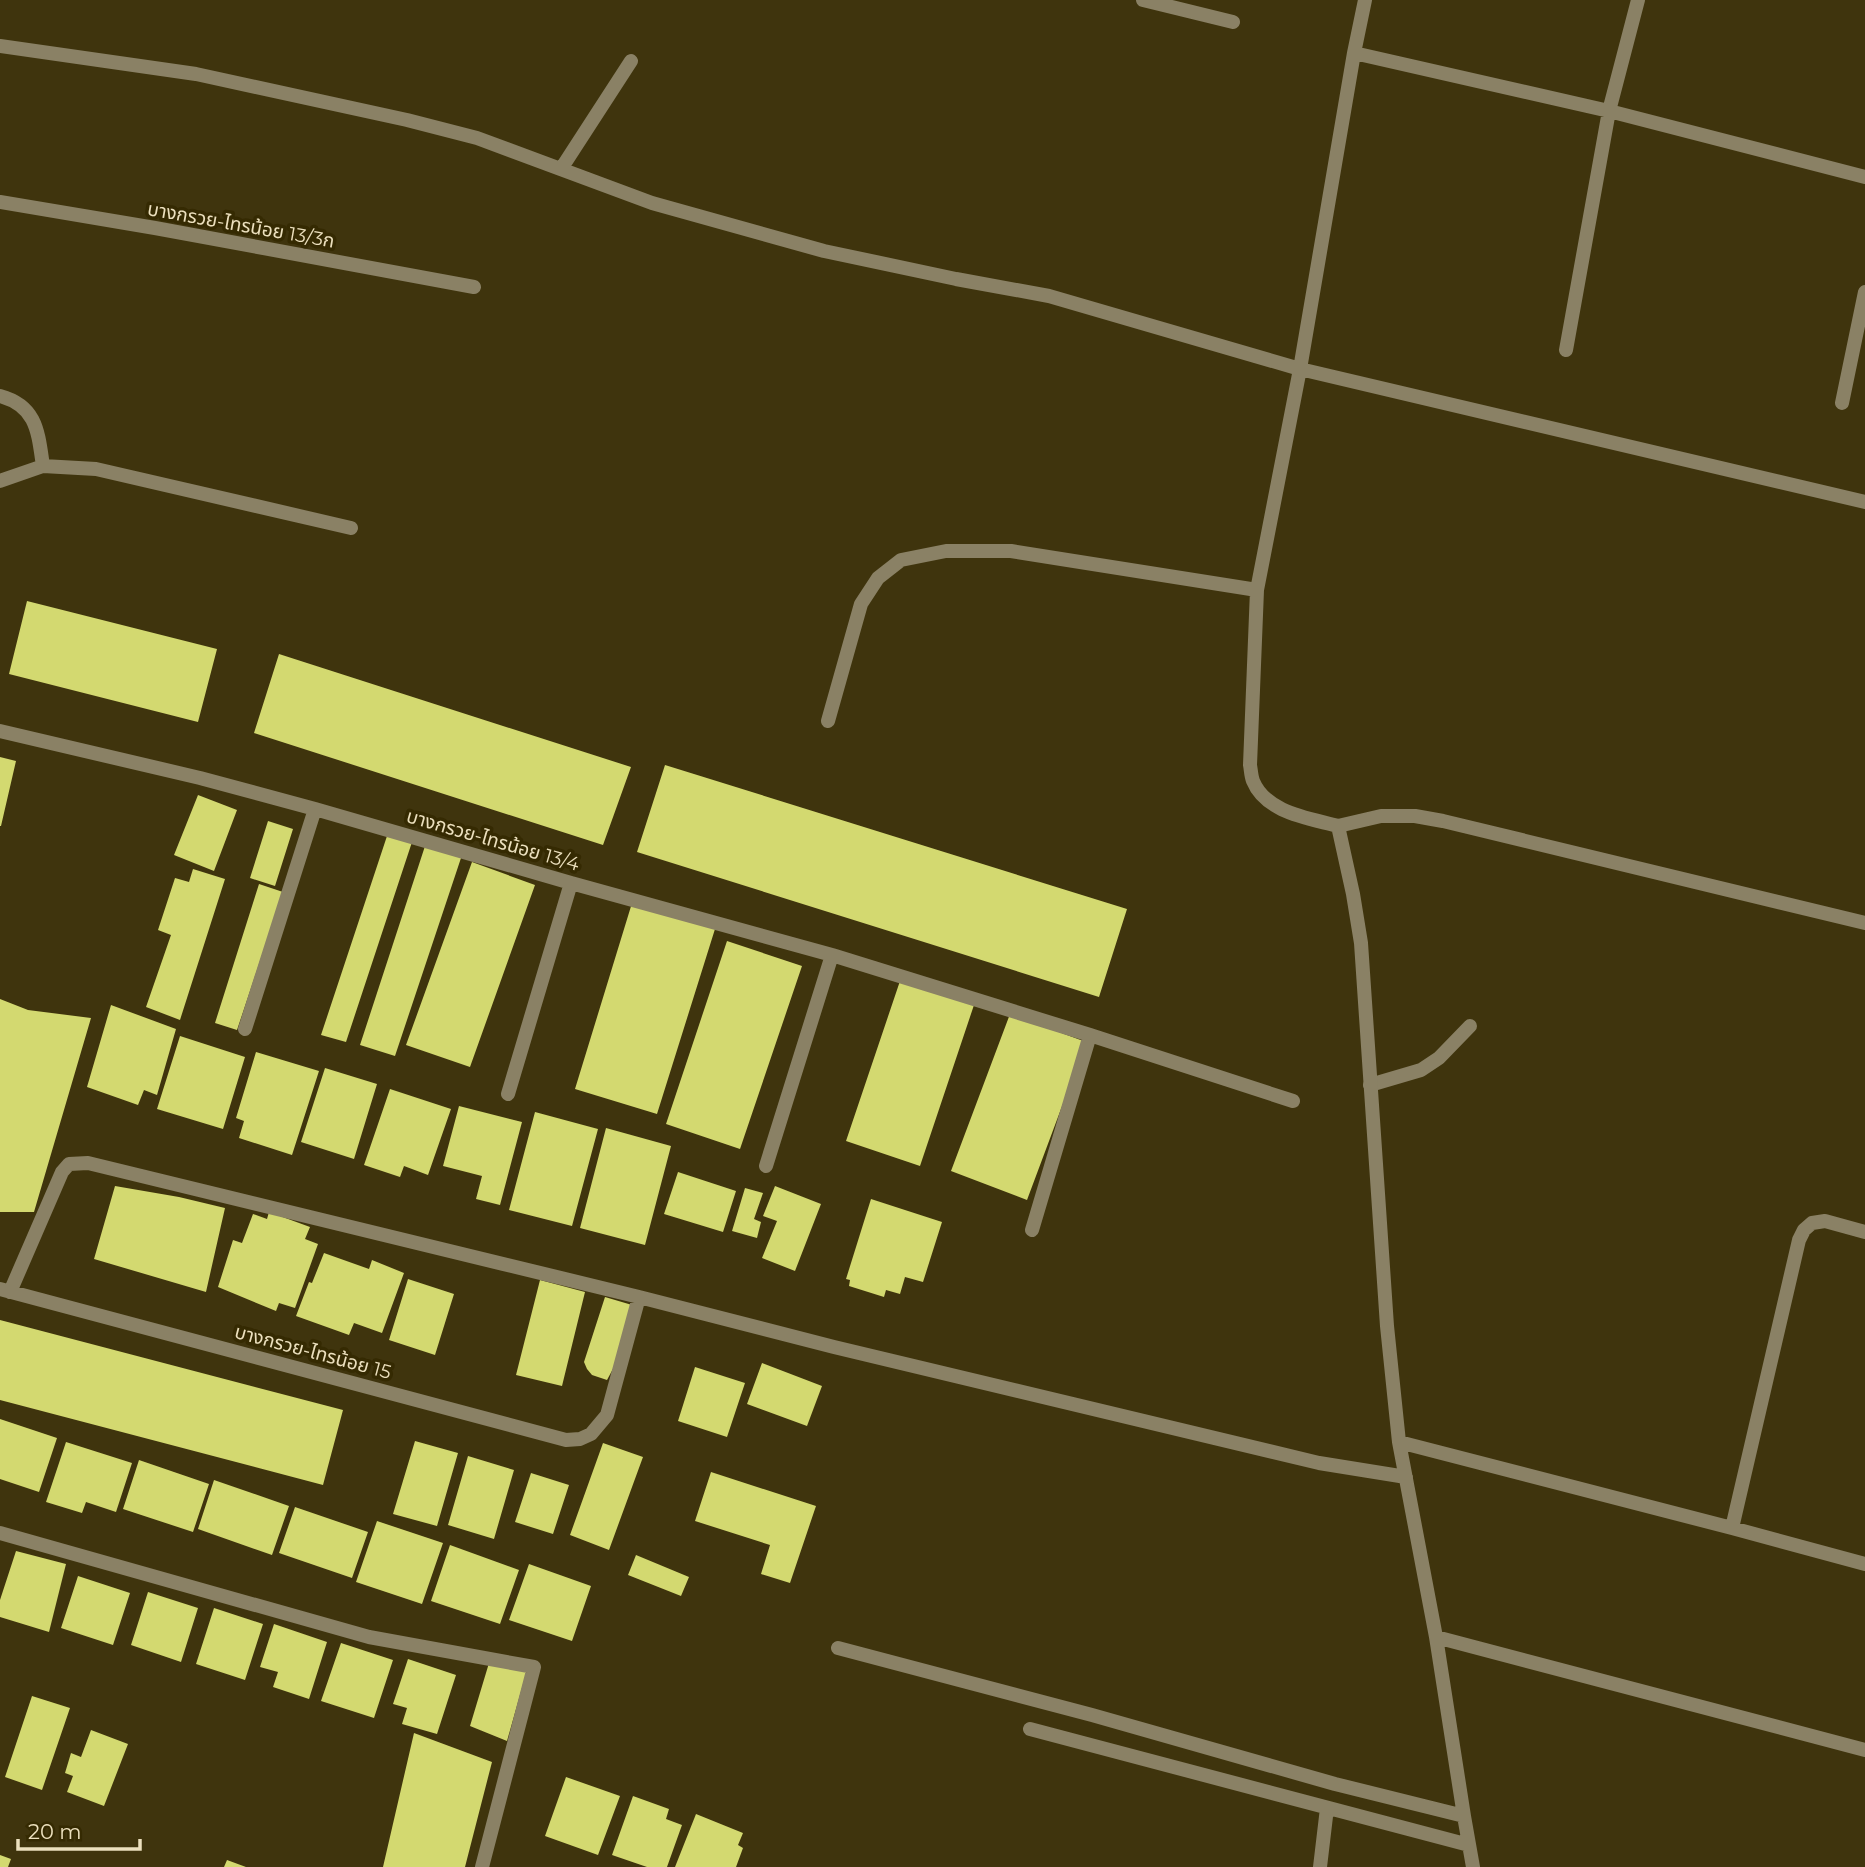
<svg xmlns="http://www.w3.org/2000/svg" width="1865" height="1867" viewBox="0 0 1865 1867" font-family="Montserrat,'Noto Sans Thai',sans-serif">
<style>
.building{fill:#d3d970}
.lines{fill:none;stroke-linecap:round;stroke-linejoin:round}
.lane{stroke:#8a8165;stroke-width:14}
.street{stroke:#8a8165;stroke-width:14}
.labels{text-anchor:middle;dominant-baseline:central;stroke-width:7;stroke-linejoin:round;paint-order:stroke}
.street-label{font-size:19px;fill:#ece0be;stroke:#352a02}
</style>
<rect width="100%" height="100%" fill="#3f340d"/>
<!-- building -->
<path class="building" d="M27,601l190,48 -19,73 -189,-48z
M279,654l352,113 -28,78 -349,-112z
M0,757l16,4 -15,65h-1z
M665,765l462,144 -28,88 -462,-145z
M198,795l39,15 -23,61 -40,-16z
M268,821l25,8 -18,57 -25,-8z
M389,830l24,9 -67,203 -25,-7z
M426,843l36,12 -67,201 -35,-11z
M472,862l63,23 -65,182 -64,-22z
M193,869l32,10 -45,141 -34,-13 25,-72 -13,-5 17,-52 14,4z
M259,884l24,8 -46,138 -22,-7z
M632,903l83,26 -58,185 -82,-25z
M727,941l75,25 -62,183 -74,-25z
M900,981l74,24 -54,161 -74,-25z
M0,999l28,11 63,8 -57,194h-34z
M111,1005l65,24 -19,66 -13,-5 -6,15 -51,-18z
M1010,1014l76,28 -59,158 -76,-29z
M180,1036l65,21 -22,72 -66,-20z
M256,1052l63,19 -27,84 -53,-17 5,-17 -8,-3z
M325,1068l52,16 -23,75 -53,-17z
M390,1089l61,20 -23,66 -24,-9 -4,11 -36,-12z
M459,1106l63,16 -22,83 -24,-6 6,-23 -39,-10z
M535,1112l63,17 -26,97 -63,-16z
M606,1128l65,18 -26,99 -65,-17z
M678,1172l58,19 -13,41 -59,-18z
M115,1186l64,11 46,11 -19,84 -112,-33z
M775,1186l46,18 -26,67 -33,-13 15,-37 -14,-5z
M745,1188l18,5 -9,26 7,3 -4,16 -25,-7z
M871,1199l71,23 -19,60 -18,-5 -5,17 -14,-4 -2,7 -35,-11 1,-6 -4,-1z
M269,1212l41,15 -5,12 13,5 -23,64 -16,-5 -3,8 -58,-24 15,-47 9,3 11,-29 14,5z
M324,1253l45,16 3,-9 32,13 -22,60 -28,-10 -5,12 -53,-19 13,-34 3,1z
M408,1279l46,15 -19,61 -46,-15z
M540,1280l45,12 -23,94 -46,-11z
M605,1297l27,8 -18,62 -7,13 -15,-5 -5,-6 -3,-7z
M0,1320l343,90 -20,75 -323,-85z
M762,1363l60,23 -15,40 -60,-22z
M695,1367l50,16 -18,54 -49,-16z
M0,1419l57,19 -18,54 -39,-13z
M415,1441l43,12 -21,73 -44,-12z
M66,1442l66,21 -16,49 -30,-10 -4,11 -36,-11z
M603,1443l40,14 -34,93 -39,-15z
M468,1456l46,14 -20,69 -46,-14z
M139,1460l70,24 -16,48 -70,-23z
M711,1472l105,34 -26,77 -29,-9 9,-29 -75,-24z
M531,1473l38,12 -16,49 -38,-12z
M214,1480l75,26 -17,49 -74,-26z
M295,1507l73,25 -16,46 -73,-25z
M377,1521l66,22 -21,61 -66,-22z
M450,1545l69,25 -19,54 -69,-23z
M16,1551l50,13 -17,68 -49,-15v-17z
M636,1555l53,22 -8,19 -53,-21z
M529,1564l62,22 -19,55 -63,-21z
M78,1576l52,17 -17,52 -52,-17z
M148,1592l50,16 -17,54 -50,-17z
M214,1608l49,16 -18,56 -49,-16z
M274,1624l53,18 -18,57 -36,-12 5,-15 -18,-5z
M341,1643l52,17 -19,58 -53,-17z
M408,1659l48,16 -19,59 -35,-10 5,-16 -14,-4z
M489,1663l38,7 -20,71 -37,-15z
M32,1696l38,12 -28,82 -37,-13z
M91,1730l37,14 -24,62 -37,-14 6,-16 -8,-3 6,-20 10,4z
M414,1733l78,29 -27,105h-82z
M566,1777l54,19 -22,59 -53,-19z
M633,1796l36,13 -3,10 16,6 -15,42h-20l-35,-12z
M696,1814l47,19 -5,12 5,3 -7,19h-61z
M0,1855l11,4 -3,8h-8z
M227,1860l19,7h-22z"/>
<g class="lines">
<!-- lane -->
<path class="lane" d="M0,396c37,10 38,36 43,70
M0,481l43,-15 53,3 255,59
M1370,1085l51,-15 18,-12 31,-32"/>
<!-- street -->
<path class="street" d="M1143,0l90,22
M1365,0l-11,53 -54,316 -43,221 -7,175c1,5 1,11 3,16 13,32 56,37 85,45l15,68 8,49 26,383 12,116 37,195 28,179 9,51
M0,46l196,28 211,46 70,18 175,65 172,48 132,28 93,17 251,73 565,133
M1354,53l255,58 256,66
M561,169l70,-108
M0,202l155,26 319,59
M1566,350l43,-239 29,-111
M1842,403l23,-111
M828,721l33,-117 17,-26 23,-18 45,-9h65l246,39
M0,731l200,47 115,31 256,74 261,72 258,80 203,66
M1338,826l43,-10h34l28,5 422,102
M245,1029l70,-220
M508,1094l63,-211
M766,1166l66,-211
M1032,1230l58,-195
M0,1289l566,151 14,-1 11,-5 16,-19 32,-118
M10,1292l52,-120 7,-8 19,-1 551,134 195,50 485,116 87,14
M1399,1442l333,86 133,36
M1732,1528l67,-288 5,-10 8,-7 13,-2 40,11
M0,1533l369,104 165,30 -52,200
M1436,1637l429,113
M838,1648l254,67 243,69 129,32
M1030,1729l439,116
M1320,1867l7,-59"/>
</g>
<g class="labels">
<!-- street labels -->
<g class="street-label">
<text transform="translate(241 225) rotate(10)">บางกรวย-ไทรน้อย 13/3ก</text>
<text transform="translate(493 840) rotate(16)">บางกรวย-ไทรน้อย 13/4</text>
<text transform="translate(313 1352) rotate(15)">บางกรวย-ไทรน้อย 15</text>
</g>
</g>
<!-- scale -->
<path d="M18 1839v10h122v-10" fill="none" stroke="#ece0be" stroke-width="3.5"/>
<text x="28" y="1839" font-size="21" fill="#ece0be" stroke="#352a02" stroke-width="5" paint-order="stroke">20 m</text>
</svg>
